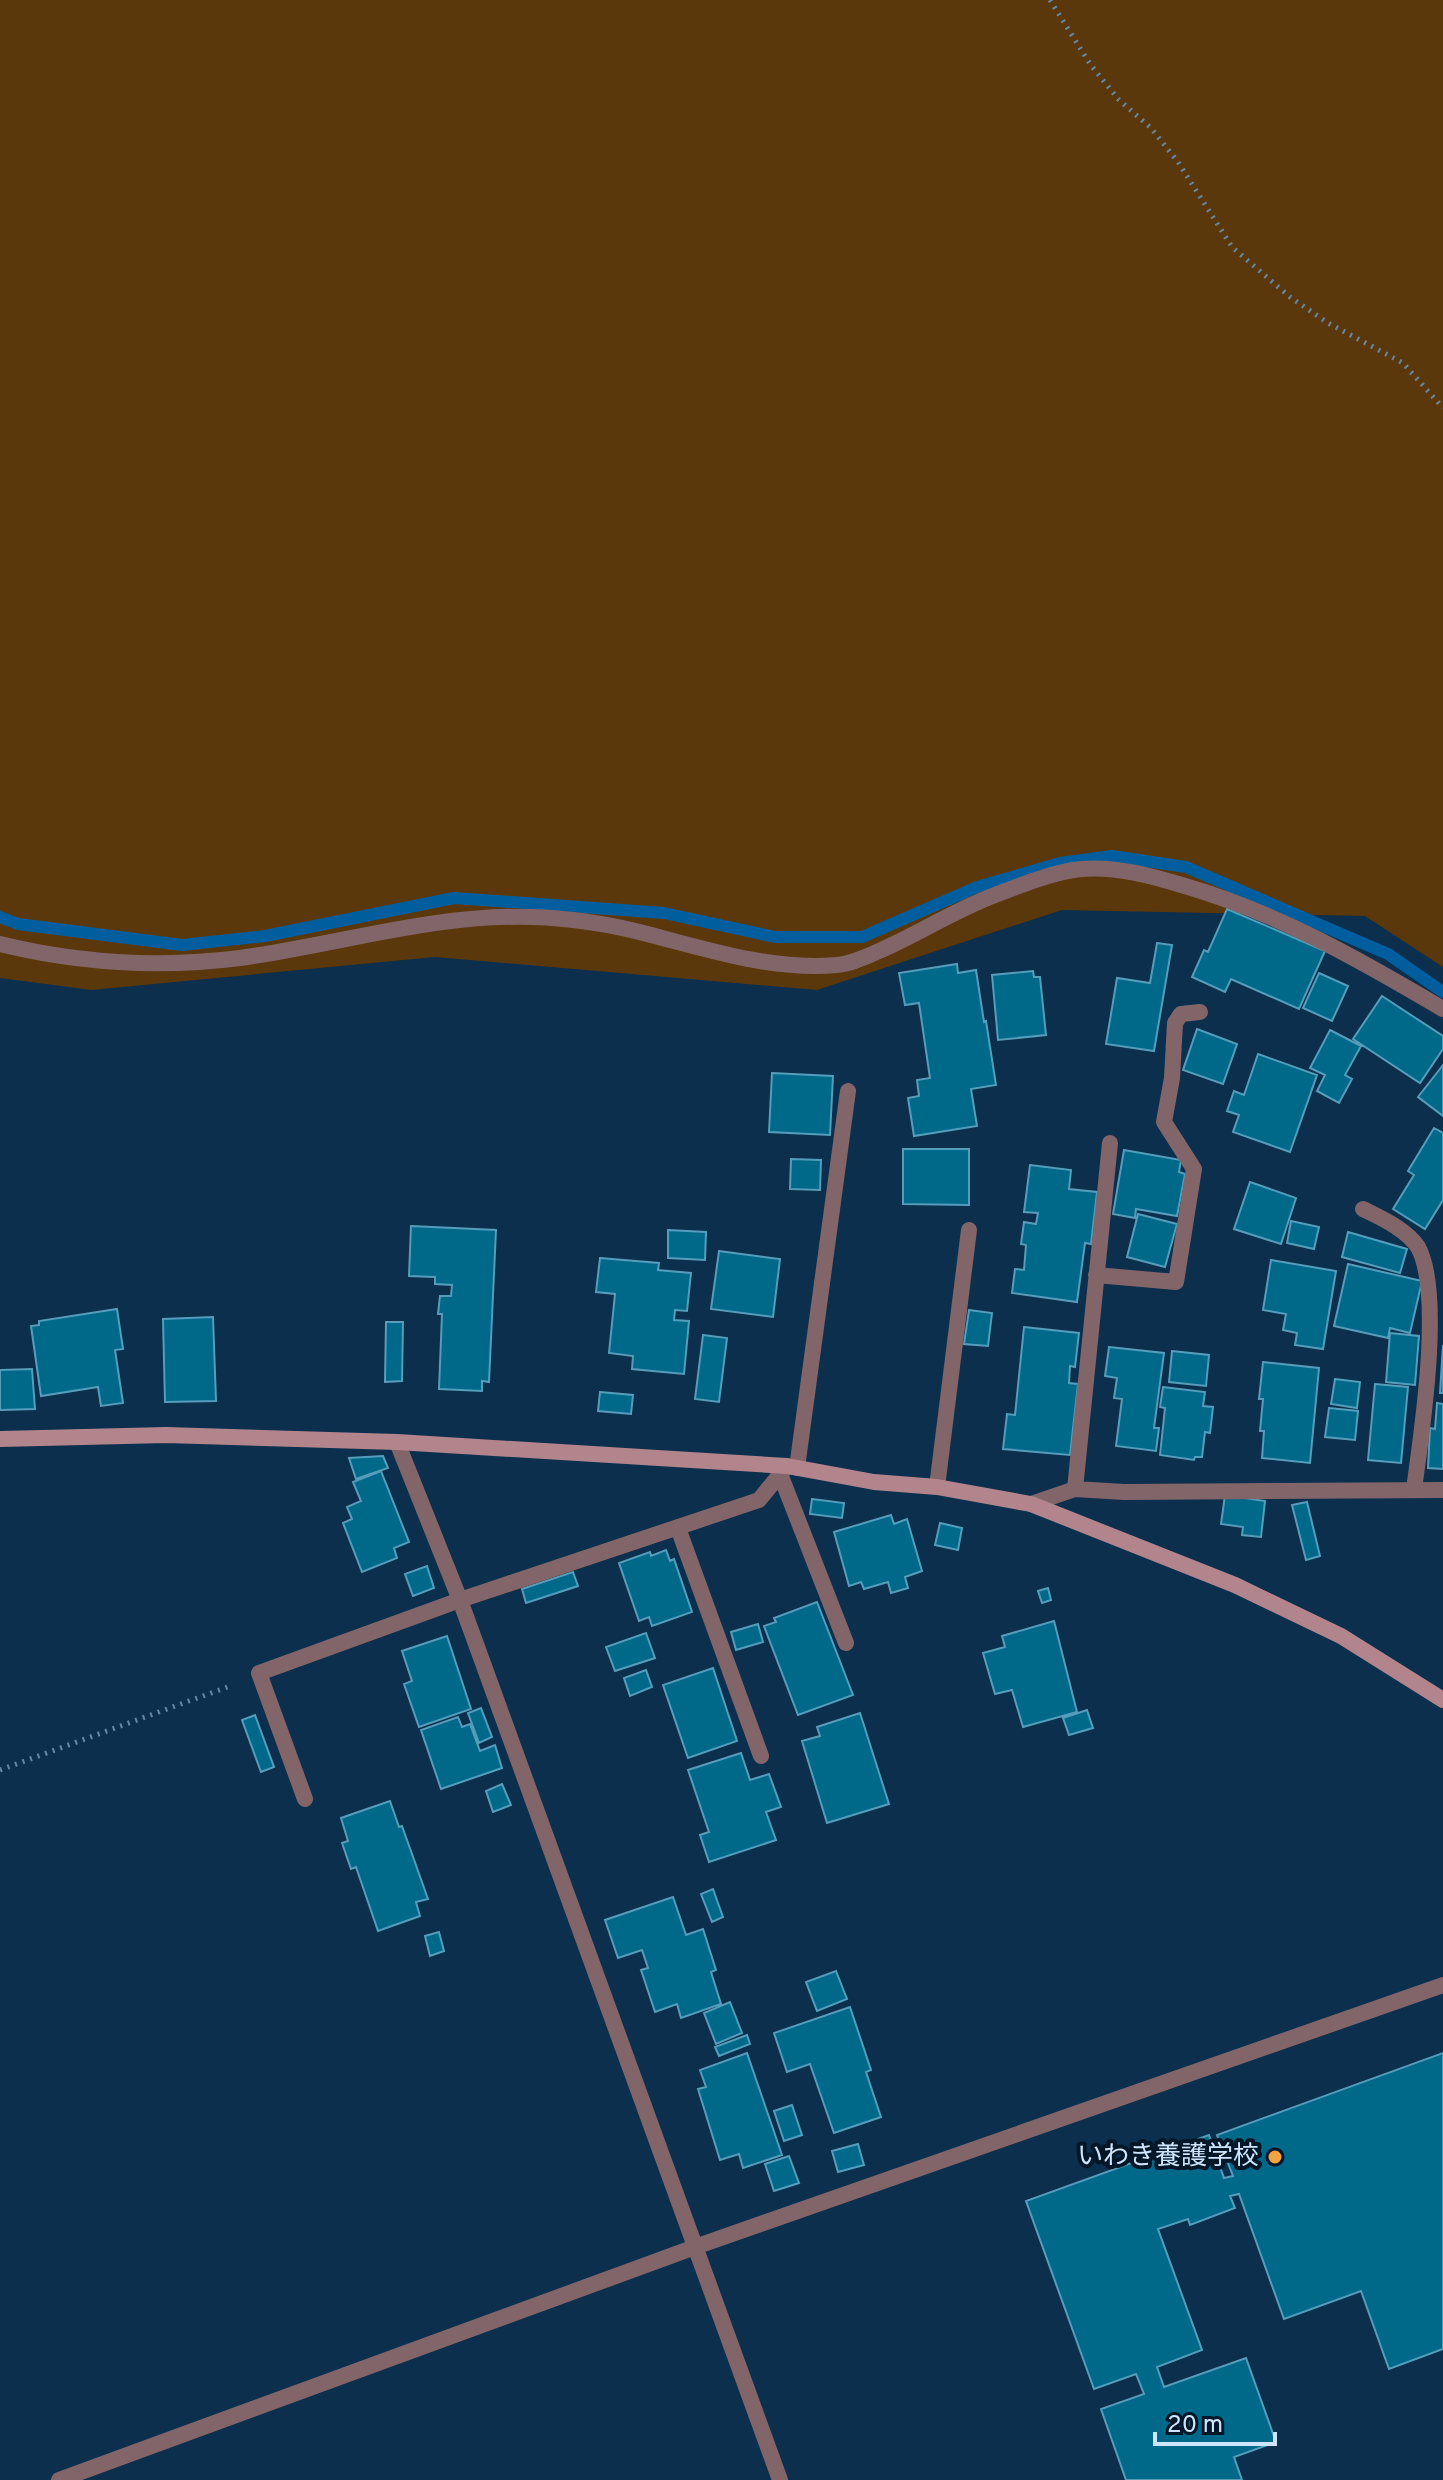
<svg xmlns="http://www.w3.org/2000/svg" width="1443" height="2480" viewBox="0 0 1443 2480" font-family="Overpass,'Noto Sans JP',sans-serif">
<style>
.green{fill:#5a380b}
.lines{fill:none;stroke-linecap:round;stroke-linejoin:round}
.stream{stroke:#015e9e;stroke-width:12}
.building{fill:#006889;stroke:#559dbb;stroke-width:2}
.path{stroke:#6887a2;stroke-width:5;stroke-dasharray:2 6;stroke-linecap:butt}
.street{stroke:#826569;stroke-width:16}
.secondary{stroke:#b2848b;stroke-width:16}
.poi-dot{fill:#f3a442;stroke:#041728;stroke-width:3}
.labels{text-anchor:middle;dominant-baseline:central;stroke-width:8;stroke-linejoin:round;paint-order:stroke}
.poi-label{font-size:26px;fill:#cde6fe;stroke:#041728;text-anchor:end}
</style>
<rect width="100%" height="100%" fill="#0b2f4d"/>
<!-- green -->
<path class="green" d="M0,0h1443v967l-78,-51 -303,-6 -245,80 -382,-33 -344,33 -91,-12z"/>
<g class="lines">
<!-- stream -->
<path class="stream" d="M0,917l18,7 164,21 83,-9 189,-38 210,15 111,24h87l115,-50 83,-24 52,-7 74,11 202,87 55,38"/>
</g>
<!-- building -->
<path class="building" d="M1227,909l98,42 -26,58 -68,-30 -6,13 -33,-15 12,-27 4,2z
M1157,943l15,2 -18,106 -48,-7 11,-66 33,5z
M957,964l1,9 18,-3 8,52 2,-1 10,64 -25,4 6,37 -63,10 -6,-38 11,-2 -2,-16 13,-2 -11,-75 -14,2 -6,-32z
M1033,971l1,6h6l6,58 -48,5 -6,-65z
M1319,973l29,13 -16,35 -29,-13z
M1382,996l61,40v13l-23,34 -67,-44z
M1197,1029l40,15 -14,40 -40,-14z
M1330,1030l31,16 -16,29 7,4 -13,24 -22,-12 8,-16 -15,-7z
M1258,1054l59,21 -27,77 -57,-20 6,-17 -12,-4 7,-20 10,4z
M1443,1065v51l-25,-19z
M772,1073l61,3 -3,59 -61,-3z
M1434,1128l9,5v67l-18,29 -32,-20 21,-34 -6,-4z
M903,1149h66v56l-66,-1z
M1124,1150l57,10 -2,12 6,2 -8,42 -41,-7 -1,9 -22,-4z
M791,1159l30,1 -1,30 -30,-1z
M1030,1165l41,5 -2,19 28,3 -6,52 -6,-1 -8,59 -65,-9 3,-24 9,1 2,-25 -5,-1 3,-22 12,2 2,-11 -14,-1z
M1250,1182l46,16 -15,46 -47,-15z
M1138,1214l39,10 -12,43 -38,-10z
M1291,1221l28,6 -5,22 -27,-6z
M411,1226l85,4 -7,152 -7,-1v10l-43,-2 3,-75h-4l2,-18h11l1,-11 -17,-1v-7l-26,-1z
M668,1230l38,2 -1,28 -37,-2z
M1348,1232l59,17 -7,24 -58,-16z
M719,1251l61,8 -7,58 -62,-8z
M600,1258l59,5 -1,7 33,3 -4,38 -12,-1 -1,10 15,1 -5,53 -52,-5 1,-13 -24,-3 6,-59 -19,-2z
M1271,1260l65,11 -13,78 -28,-4 2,-12 -14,-3 3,-16 -23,-4z
M1348,1264l74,17 -12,52 -20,-5 -2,10 -54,-12z
M117,1309l6,40 -8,1 8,53 -22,3 -3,-19 -57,9 -10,-70 8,-1v-4z
M969,1310l23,3 -4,33 -24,-2z
M213,1317l3,84 -51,1 -2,-83z
M386,1322h17l-1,59 -17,1z
M1024,1327l55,6 -4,34 -5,-1 -1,17 9,1 -8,71 -67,-6 4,-35 8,1z
M1390,1333l29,3 -4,49 -29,-3z
M703,1335l24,3 -8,64 -24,-3z
M1443,1345v48h-3z
M1109,1347l55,6 -10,75h5l-3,23 -40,-5 6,-47 -8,-1 3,-20 -12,-2z
M1172,1351l37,4 -3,31 -37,-4z
M1263,1362l56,6 -9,95 -48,-5 2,-27h-4l3,-32h-4z
M32,1369l3,40 -35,1v-40z
M1335,1379l25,3 -3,26 -26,-4z
M1375,1384l33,3 -7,76 -33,-3z
M1163,1387l42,5 -2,14 10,1 -3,26 -5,-1 -3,25h-7l-1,3 -34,-5 5,-47 -5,-1z
M600,1392l33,3 -2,19 -33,-3z
M1437,1403l6,1v65l-15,-1 2,-40 5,1z
M1329,1408l29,3 -3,29 -30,-3z
M383,1456l5,12 -32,11 -7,-21z
M381,1471l28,71 -15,6 3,10 -35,14 -19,-49 9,-4 -5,-12 14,-6 -8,-19z
M1225,1495l40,6 -4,36 -19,-2 1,-8 -22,-3z
M812,1499l32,4 -2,15 -32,-4z
M1307,1502l13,54 -14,4 -14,-55z
M891,1515l3,9 13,-5 15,52 -17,6 3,11 -17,5 -3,-11 -24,7 -3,-7 -12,4 -15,-54z
M940,1523l22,5 -4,22 -23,-5z
M666,1550l4,11 4,-2 18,53 -40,14 -3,-9 -10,4 -20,-58 31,-11 1,4z
M427,1566l7,22 -21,8 -8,-22z
M573,1572l5,14 -52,17 -4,-14z
M1048,1588l3,12 -9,3 -4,-12z
M817,1602l36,93 -55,20 -34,-89 12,-4 -2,-4z
M1054,1621l23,91 -54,15 -11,-37 -17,4 -12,-41 22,-6 -3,-11z
M758,1624l5,18 -27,8 -5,-18z
M646,1633l9,25 -40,13 -9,-24z
M447,1636l24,73 -52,18 -15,-43 8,-3 -10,-30z
M713,1668l24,73 -49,17 -25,-73z
M646,1670l6,17 -22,9 -6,-18z
M481,1708l11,29 -13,6 -11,-30z
M1087,1710l6,18 -24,7 -6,-17z
M860,1713l29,91 -62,19 -25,-82 18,-5 -3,-9z
M255,1715l19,52 -13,5 -19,-52z
M458,1717l4,10 8,-3 10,27 15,-6 7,23 -61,21 -20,-59z
M741,1753l9,27 19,-6 12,33 -15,5 10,28 -67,22 -9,-27 9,-3 -21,-62z
M502,1784l9,21 -18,7 -7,-21z
M390,1801l9,26 3,-1 26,73 -12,3 4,14 -42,15 -22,-64 -5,2 -9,-26 6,-2 -7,-23z
M713,1889l10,28 -11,5 -11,-28z
M673,1897l13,38 17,-6 13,41 -5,2 10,32 -40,14 -4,-14 -22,8 -14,-42 7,-2 -6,-18 -24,8 -13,-38z
M439,1932l5,19 -14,5 -5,-20z
M836,1971l11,28 -30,12 -11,-29z
M730,2002l12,31 -26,11 -12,-31z
M850,2007l21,63 -5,2 15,45 -47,16 -24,-69 -23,8 -13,-39z
M747,2035l3,9 -31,12 -4,-9z
M747,2053l35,102 -39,13 -4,-14 -19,6 -22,-71 8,-2 -6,-17z
M1443,2053v296l-54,20 -28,-78 -77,28 -45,-125 -9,2 5,12 -45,17 -2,-6 -30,10 44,121 -45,17 7,20 82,-29 30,84 -42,15 8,23h-116l-25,-71 43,-15 -8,-20 -42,15 -68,-188 183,-66 15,43 9,-2 -16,-41z
M792,2105l10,30 -18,6 -10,-30z
M858,2144l6,21 -26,7 -6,-21z
M789,2156l10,27 -25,8 -9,-27z"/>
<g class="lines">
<!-- path -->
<path class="path" d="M1050,0l40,64 29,36 32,28 27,34 54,85 58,50 38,26 75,40 40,45
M0,1770l233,-85"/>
<!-- street -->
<path class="street" d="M0,944c78,19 161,24 240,14 97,-13 192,-44 291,-41 39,1 83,8 120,18 58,15 124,36 185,30 15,-1 29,-8 43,-14 39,-17 76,-41 116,-56 26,-10 58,-23 86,-26 35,-3 71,7 104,17 93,27 175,74 258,123
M1363,1209c18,9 43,20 55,38 25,46 4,184 -4,242
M1096,1275l80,7 18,-113 -30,-47 8,-44 3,-55 6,-9 19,-2
M397,1442l63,158 320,880
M797,1468l51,-377
M780,1474l66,169
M937,1487l32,-257
M1075,1489l35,-346
M1031,1504l44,-15 49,3 319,-2
M678,1528l83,228
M305,1799l-46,-126 201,-73 299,-100 28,-34
M59,2480l636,-233 748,-262"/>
<!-- secondary -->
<path class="secondary" d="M0,1439l166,-4 231,7 390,24 87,16 63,5 94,17 204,81 106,51 102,64"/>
</g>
<!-- markers -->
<circle class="poi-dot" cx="1275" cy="2157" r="8"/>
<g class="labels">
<!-- poi labels -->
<g class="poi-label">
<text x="1259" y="2157">いわき養護学校</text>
</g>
</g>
<!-- scale -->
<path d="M1155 2432v12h120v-12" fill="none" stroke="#cde6fe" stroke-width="4"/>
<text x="1167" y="2432" font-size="24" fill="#cde6fe" stroke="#041728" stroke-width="6" paint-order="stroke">20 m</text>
</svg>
